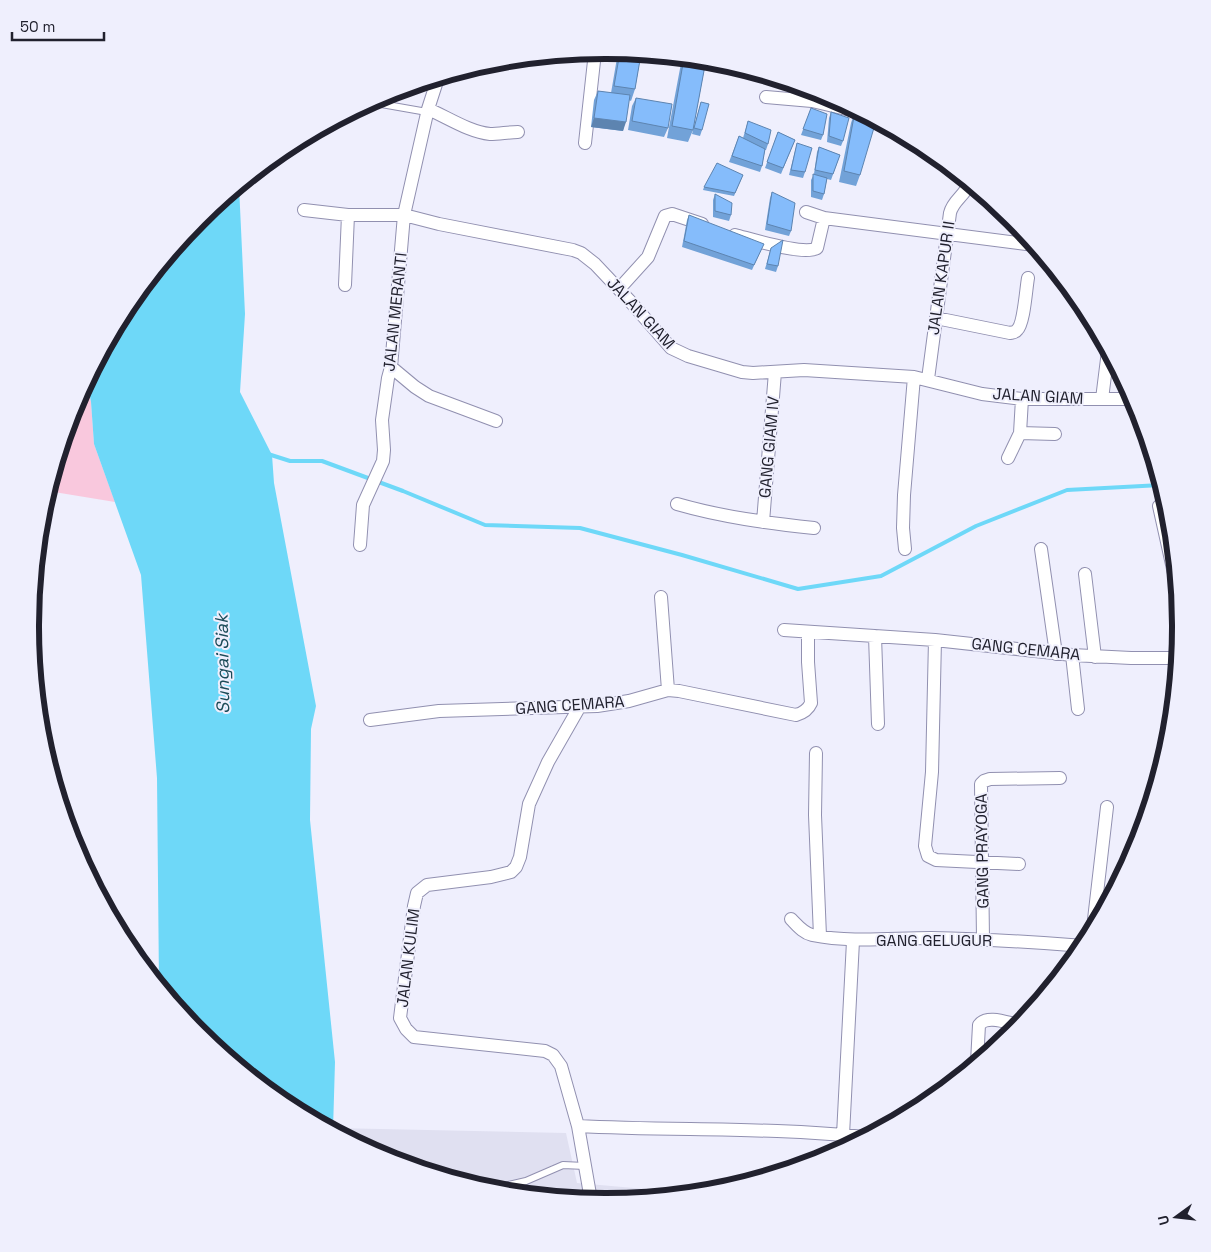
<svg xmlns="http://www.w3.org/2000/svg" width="1211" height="1252" viewBox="0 0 1211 1252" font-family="'Space Grotesk',sans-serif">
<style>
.built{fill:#e0e0f1}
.green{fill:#f9c8dd}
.water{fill:#6ed8f8}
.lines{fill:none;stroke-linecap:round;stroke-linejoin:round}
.stream{stroke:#6ed8f8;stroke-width:4}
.service-casing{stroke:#9190b0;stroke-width:8}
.minor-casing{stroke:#9190b0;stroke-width:14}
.service{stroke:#fff;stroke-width:6}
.minor{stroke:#fff;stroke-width:12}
.wall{fill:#72a2d8}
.shaded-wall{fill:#5d84b0}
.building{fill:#85bcfb;stroke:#5d84b0}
.labels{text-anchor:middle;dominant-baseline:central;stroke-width:4;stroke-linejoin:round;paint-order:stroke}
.street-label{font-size:16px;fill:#21212e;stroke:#efeffd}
.water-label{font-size:18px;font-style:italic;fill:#1c4b58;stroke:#efeffd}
.rim{fill:none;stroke:#21212e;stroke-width:6}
</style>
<rect width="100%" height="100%" fill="#efeffd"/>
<!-- built -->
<path class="built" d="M333,1128l233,5 11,50 114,10 -86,8 -112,-11 -108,-32 -52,-28z"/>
<!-- green -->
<path class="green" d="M87,381l4,21 3,42 21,58 -67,-11 26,-85z"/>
<!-- water -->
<path class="water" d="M239,186l6,128 -5,78 32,63 2,28 42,223 -5,23 -1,91 25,242 -2,68 -47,-26 -88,-71 -39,-48 -2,-207 -16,-203 -47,-131 -3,-42 -4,-21 40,-75 72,-87z"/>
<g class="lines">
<!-- stream -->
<path class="stream" d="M268,454l22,7h32l81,30 82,34 95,3 102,27 116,34 83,-13 95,-50 91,-36 94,-5"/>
<defs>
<path id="service" d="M370,102l57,10
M1136,404c0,9 -2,19 8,23
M477,1185l27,1 22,-5 37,-16 22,1"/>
<path id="minor" d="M766,97l46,4 47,11
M428,109c19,8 41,23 62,25 9,0 19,-2 28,-2
M585,143l10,-91
M304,210l44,5h56l35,9 134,26 8,3 14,11 34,36 42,48 17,8 54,16 11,1 51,-3 110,7 68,17 40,5h111
M806,212l18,6 210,27
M735,235c16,4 69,21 82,13l7,-30
M345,285l3,-70
M619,289l29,-32 17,-41 7,-2 30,10
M936,318l74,15c3,-1 5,0 7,-3 7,-6 9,-41 11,-52
M391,367l24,20 14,9 67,25
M928,379l22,-166c3,-13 16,-18 19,-30
M1102,399l6,-48
M1020,433l35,1
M1008,458l12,-25 2,-34
M677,504c45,13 91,19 137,24
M1159,506l18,81
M763,522l12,-150
M360,545l3,-40 20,-44 1,-11 -2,-30 6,-42 3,-11 13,-152 24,-106 10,-31
M905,549l-2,-21 1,-33 10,-118
M1041,549l15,105
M1085,574l10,83
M661,597l7,93
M784,630l151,10 137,15 59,3h47
M875,636l3,88
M935,640l-3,132 -7,74 3,10 8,4 83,4
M1072,655l6,54
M580,706l-32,56 -19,42 -9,53 -4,10 -5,5 -20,5 -64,8 -10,8 -3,13 -14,112 6,11 8,8 131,14 8,4 8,11 17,60 13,74
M370,720l69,-9 158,-5 32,-5 39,-11 11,1 117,24c7,-2 12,-5 15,-12l-3,-41v-29
M816,753l-1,62 5,121
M791,919c6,6 12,14 21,16 40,8 79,3 119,3 51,1 102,4 153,8
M1093,928l14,-121
M983,939l-2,-155 3,-3 6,-2 70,-1
M977,1062l2,-37c8,-11 29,-2 40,0
M578,1126c96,5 191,1 286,11
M843,1135l10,-194"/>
</defs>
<!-- service casing -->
<use href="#service" class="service-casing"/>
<!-- minor casing -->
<use href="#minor" class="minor-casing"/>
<!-- service -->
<use href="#service" class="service"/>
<!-- minor -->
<use href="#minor" class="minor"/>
</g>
<!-- wall -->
<path class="wall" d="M618,52l23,2 -6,35 -4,12 -2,-1 -6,31 -32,-4 3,-27 4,-9 13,2z
M682,58l24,2 -13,70 -5,12 -21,-4z
M636,98l32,30 -4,9 -36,-7 4,-24z
M701,102l1,28 -2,6 -8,-2z
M811,108l12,27 -2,5 -20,-5z
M855,111l5,64 -4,11 -17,-4 12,-59z
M831,112l12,29 -2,5 -14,-4 2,-24z
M748,121l20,23 -2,6h-1l-3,16 -2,6 -31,-10 10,-26 4,2z
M778,132l17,8 -14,34 -16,-6z
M797,143l8,29 -2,6 -14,-3z
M819,147l21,8 -9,25 -4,-1 -3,15 -2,6 -11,-3v-17l3,-6 3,-22z
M743,175l-9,21 -31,-6 1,-3z
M772,192l19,39 -2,5 -24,-6 5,-32z
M715,194l16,21 -2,6 -16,-4v-17z
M689,215l72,35 -9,20 -70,-23 5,-27z
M771,248l7,18 -2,6 -11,-3z"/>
<!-- shaded-wall -->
<path class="shaded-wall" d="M594,118l32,4 -3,9 -32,-4z"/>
<!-- building -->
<path class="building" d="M620,52l21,2 -6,35 -21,-3z
M684,58l22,2 -13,70 -21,-4z
M598,91l32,4 -4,27 -32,-4z
M636,98l36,6 -4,24 -36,-7z
M701,102l8,2 -7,26 -8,-2z
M811,108l16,6 -4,21 -20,-6z
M855,111l4,1 17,9 -16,54 -16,-4z
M831,112l18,6 -6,23 -14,-5z
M748,121l23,9 -3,14 -23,-11z
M778,132l17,8 -12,28 -16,-6z
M739,136l26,13 -3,17 -30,-10z
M797,143l15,5 -7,24 -14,-2z
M819,147l21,8 -7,19 -18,-4z
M717,163l26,12 -8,18 -31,-6z
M813,174l14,4 -3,16 -11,-3z
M772,192l23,11 -4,28 -24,-7z
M715,194l17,9 -1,12 -16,-4z
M689,215l75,29 -10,21 -70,-24z
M783,240l-5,26 -11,-2 4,-16z"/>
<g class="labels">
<!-- street labels -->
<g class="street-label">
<text transform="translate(941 278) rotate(-82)">JALAN KAPUR II</text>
<text transform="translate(395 312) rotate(-84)">JALAN MERANTI</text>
<text transform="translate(641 313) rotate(47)">JALAN GIAM</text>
<text transform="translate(1038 396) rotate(3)">JALAN GIAM</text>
<text transform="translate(769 447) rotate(-85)">GANG GIAM IV</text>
<text transform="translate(1026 649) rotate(6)">GANG CEMARA</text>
<text transform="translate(570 705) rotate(-4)">GANG CEMARA</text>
<text transform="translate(982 851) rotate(-91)">GANG PRAYOGA</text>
<text x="934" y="940">GANG GELUGUR</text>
<text transform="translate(408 958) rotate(-83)">JALAN KULIM</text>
</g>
<!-- water labels -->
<g class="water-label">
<text transform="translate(222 664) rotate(-91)">Sungai Siak</text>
</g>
</g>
<!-- crop -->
<path d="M0 0H1211V1252H0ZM605 59H606A566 566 0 0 1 1172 625V627A566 566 0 0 1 606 1193H605A566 566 0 0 1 39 627V625A566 566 0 0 1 605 59Z" fill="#efeffd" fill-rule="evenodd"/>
<path class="rim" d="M605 59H606A566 566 0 0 1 1172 625V627A566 566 0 0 1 606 1193H605A566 566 0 0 1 39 627V625A566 566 0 0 1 605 59Z"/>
<!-- north arrow -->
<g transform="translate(1176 1217) rotate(255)" stroke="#efeffd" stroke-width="4" paint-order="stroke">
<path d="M0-4L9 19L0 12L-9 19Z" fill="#21212e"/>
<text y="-8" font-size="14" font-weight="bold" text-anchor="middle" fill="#21212e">U</text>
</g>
<!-- scale -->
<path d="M12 32v8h92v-8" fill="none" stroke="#21212e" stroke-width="2.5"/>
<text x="20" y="32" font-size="15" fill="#21212e" stroke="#efeffd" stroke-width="4" paint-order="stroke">50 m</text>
</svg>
